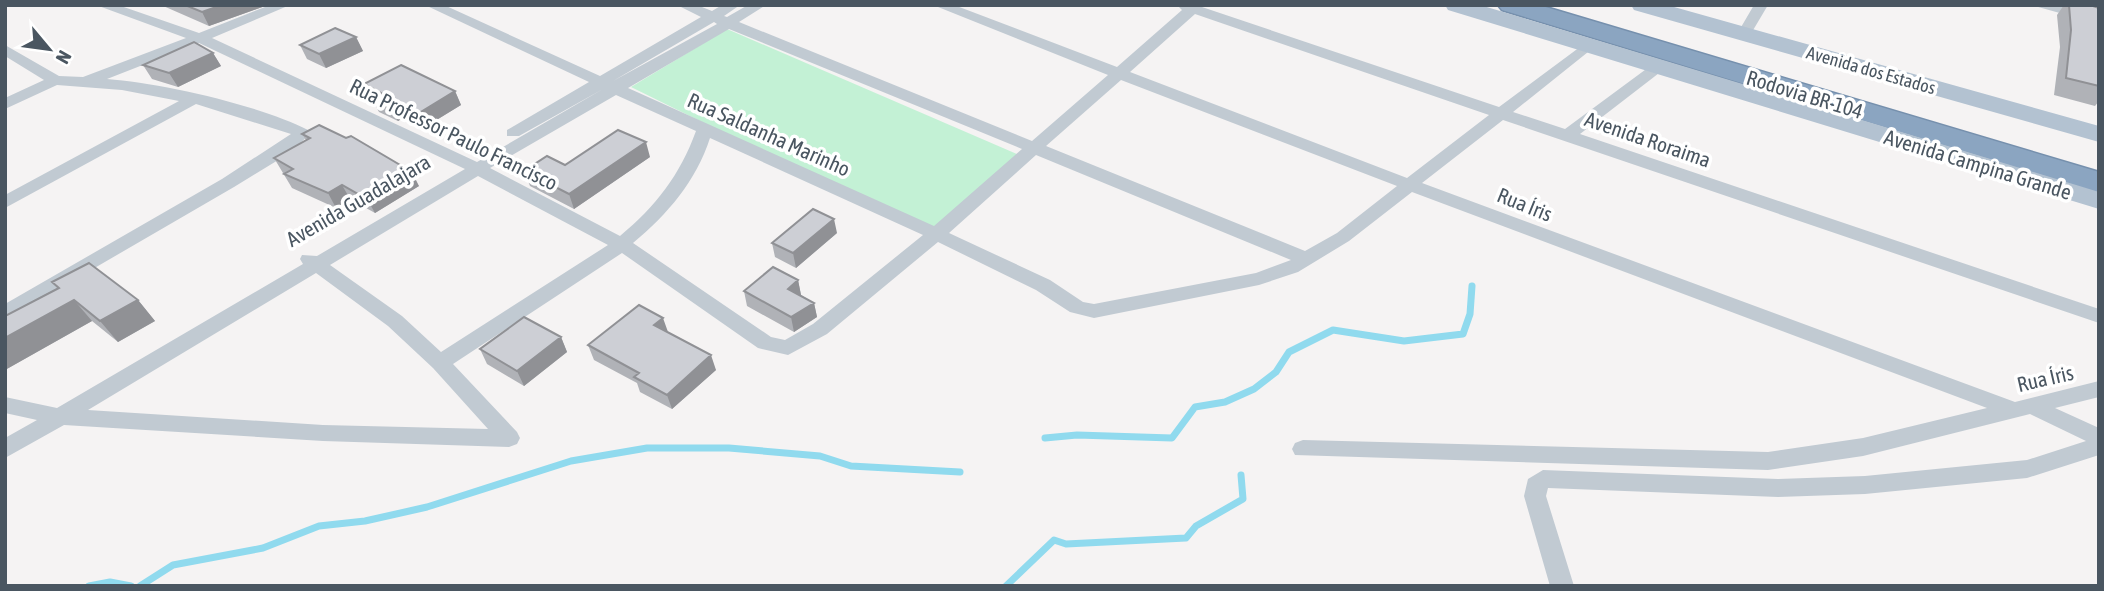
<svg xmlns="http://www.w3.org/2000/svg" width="2104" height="591" viewBox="0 0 2104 591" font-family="'Asap Condensed',sans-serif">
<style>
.green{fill:#c3f1d5}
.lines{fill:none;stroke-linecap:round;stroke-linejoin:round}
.stream{stroke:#90daee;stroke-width:7}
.highway-casing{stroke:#7690ad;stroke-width:3}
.street{fill:#c1cad2;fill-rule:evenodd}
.primary{fill:#b3c2d1;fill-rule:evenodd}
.highway{fill:#8ba5c1;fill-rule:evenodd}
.wall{fill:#b0b2b7}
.shaded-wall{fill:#909195}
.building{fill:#cdcfd5;stroke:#909195;stroke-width:2}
.labels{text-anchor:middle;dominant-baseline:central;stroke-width:7;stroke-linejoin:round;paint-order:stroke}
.far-street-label{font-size:18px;fill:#4a5661;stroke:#fff}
.street-label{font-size:21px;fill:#4a5661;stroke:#fff}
</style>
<rect width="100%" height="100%" fill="#f5f3f3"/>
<!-- green -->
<path class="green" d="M727,29l297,128 -95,77 -298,-147z"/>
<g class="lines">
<!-- stream -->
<path class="stream" d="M1045,438l32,-3 95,3 23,-31 30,-5 29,-13 22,-17 13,-20 44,-22 71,11 59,-7 7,-20 2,-28
M89,586l21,-4 21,4
M140,586l33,-21 90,-17 56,-22 46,-5 62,-14 144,-46 76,-13h82l91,8 31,10 109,6
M1006,586l48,-46 12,4 120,-6 10,-12 47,-27 -2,-24"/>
<defs>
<path id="highway" d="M1498,5h41l560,167v20l-597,-182z"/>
</defs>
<!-- highway casing -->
<use href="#highway" class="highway-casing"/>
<!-- street -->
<path class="street" d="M96,5h22l81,28 71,-28h20l-78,33 265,124 126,-73 -84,47h-12v-6l82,-48 -164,-77h19l156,71 101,-59 -24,-12h20l15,6 10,-6h18l-16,11 3,1 21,-12h18l-27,17 293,119 76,-66 -175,-70h21l163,62 65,-57 -5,-5h27l-2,2 297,100 89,-66 7,4 -2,3 -80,64 52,17 88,-65h10v6l-83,64 519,175v14l-596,-203 -81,63 593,219 84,-21v16l-44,11 44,20v27l-72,23 -162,16 -87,3 -230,-9 -2,8 28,90h-24l-26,-90 4,-17 15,-9 235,9 87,-3 162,-16 59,-19 -56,-27 -167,42 -95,14 -473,-15 -3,-6 3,-6 8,-3 465,12 95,-14 124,-30 -575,-216 -63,49 -51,31 -39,13 -165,33 -24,-6 -34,-22 -98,-48 -111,92 -39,21 -30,-7 -136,-95 -169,111 64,68 3,6 -3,6 -8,3 -186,-6 -259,-16 -59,33v-20l32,-18 -32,-7v-16l52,11 246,-144 -3,-5 2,-4 15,1 148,-87 -266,-126 -92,36c54,4 152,26 201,51v6l-20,18 -54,33 -229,133v-16l217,-125 69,-45 -95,-30 -191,104v-13l174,-94 -57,-11 -65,-5 -52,24v-11l39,-18 -39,-24v-11l54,31 24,1 103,-39zM1195,14l294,101 -82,63 -277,-106zM714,22l3,2 -104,57zM729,29l293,120 -88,77 -306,-138zM1121,80l276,106 -60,47 -32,18 -259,-105zM616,95l80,36c-16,44 -40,75 -76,105l-130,-68zM710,138l213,97 -110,89 -28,16 -14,-3 -138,-94c35,-29 63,-62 77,-105zM1036,155l255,105 -35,13 -162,31 -11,-2 -33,-22 -101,-47zM478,176l130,69 -167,107 -39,-36 -72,-51zM316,273l72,53 45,42 55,61 -165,-4 -235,-15z
M1754,5h14l-19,32h-10l-2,-3z
M2031,5h25l43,11v8z"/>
<!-- primary -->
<path class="primary" d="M1445,5h35l619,186v18l-651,-199z
M1631,5h36l432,121v16l-465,-132z"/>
<!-- highway -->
<use href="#highway" class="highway"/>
</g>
<!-- wall -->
<path class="wall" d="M161,5h107l-59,21z
M2064,5h35l-2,2 2,1v93l-4,5 -41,-11 6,-48 -3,-32z
M356,37l7,14 -37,17 -19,-9 -7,-14z
M213,53l8,13 -43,21 -26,-8 -9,-14z
M364,84l91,7 6,14 -36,22 -20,-10 -7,4 -19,-9z
M302,134l117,52 -44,27 -25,-14 -14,9 -44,-20 -18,-30 32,-18z
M650,157l-76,52 -44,-23 -6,-15 41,-6z
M837,233l-41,35 -21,-11 -3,-14z
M798,280l3,15 13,8 3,14 -23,15 -47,-26 -3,-15z
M52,282l86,18 17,21 -37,21 -26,-21 -87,49v-54l52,-28z
M668,332l48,38 -44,39 -32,-17 -3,-9 -43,-23 -6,-15z
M561,337l6,15 -43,34 -37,-22 -7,-15z"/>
<!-- shaded-wall -->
<path class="shaded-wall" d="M222,5h46l-59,21 -7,-14z
M356,37l7,14 -37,17 -7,-14z
M213,53l8,13 -43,21 -9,-14z
M455,91l6,14 -36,22 -6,-14z
M398,103l7,14 -7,4 -7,-14z
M646,142l4,15 -76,52 -5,-15z
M412,172l7,14 -44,27 -8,-14z
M342,185l8,14 -14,9 -8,-15z
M834,219l3,14 -41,35 -3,-15z
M798,280l3,15 -10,8 -3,-14z
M74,300l18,21 -87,49v-32z
M138,300l17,21 -37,21 -18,-21z
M814,303l3,14 -23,15 -3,-15z
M663,318l5,14 -14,-7z
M561,337l6,15 -43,34 -7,-15z
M711,355l5,15 -44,39 -5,-14z"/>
<!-- building -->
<path class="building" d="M185,5h37l-20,7z
M2069,5h21l9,3v78l-33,-8 5,-48z
M335,28l21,9 -37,17 -19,-9z
M194,42l19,11 -44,20 -26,-8z
M401,65l54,26 -36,22 -21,-10 -7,4 -19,-9 9,-5 -17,-9z
M319,125l27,13 5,-2 61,36 -45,27 -25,-14 -14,8 -44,-19 9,-5 -19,-11 36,-20 -8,-4z
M618,130l28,12 -77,52 -45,-23 23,-15 18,9z
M813,209l21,10 -41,34 -21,-10z
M89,263l49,37 -38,21 -26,-21 -69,38v-22l54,-28 -7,-6z
M773,267l25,13 -10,9 26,14 -23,14 -47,-26z
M639,305l24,13 -9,7 57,30 -44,40 -33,-18 5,-4 -51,-28z
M524,317l37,20 -44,34 -37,-22z"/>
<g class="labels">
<!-- far-street labels -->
<g class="far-street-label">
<text transform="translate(1871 70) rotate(16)">Avenida dos Estados</text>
</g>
<!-- street labels -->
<g class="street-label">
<text transform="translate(1805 94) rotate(17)">Rodovia BR-104</text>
<text transform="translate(454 134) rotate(26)">Rua Professor Paulo Francisco</text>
<text transform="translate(769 134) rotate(24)">Rua Saldanha Marinho</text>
<text transform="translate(1648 139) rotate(19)">Avenida Roraima</text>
<text transform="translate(1978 164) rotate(17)">Avenida Campina Grande</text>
<text transform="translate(358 200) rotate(-30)">Avenida Guadalajara</text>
<text transform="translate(1525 204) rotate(22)">Rua Íris</text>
<text transform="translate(2045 378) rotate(-13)">Rua Íris</text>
</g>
</g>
<!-- border -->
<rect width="2104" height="591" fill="none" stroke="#4a5661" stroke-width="14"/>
<!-- north arrow -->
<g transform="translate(49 49) rotate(119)" stroke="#ffffff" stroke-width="5" paint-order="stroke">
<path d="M0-5L12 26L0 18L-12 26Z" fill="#4a5661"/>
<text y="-10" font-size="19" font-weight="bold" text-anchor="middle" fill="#4a5661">N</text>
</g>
</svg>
